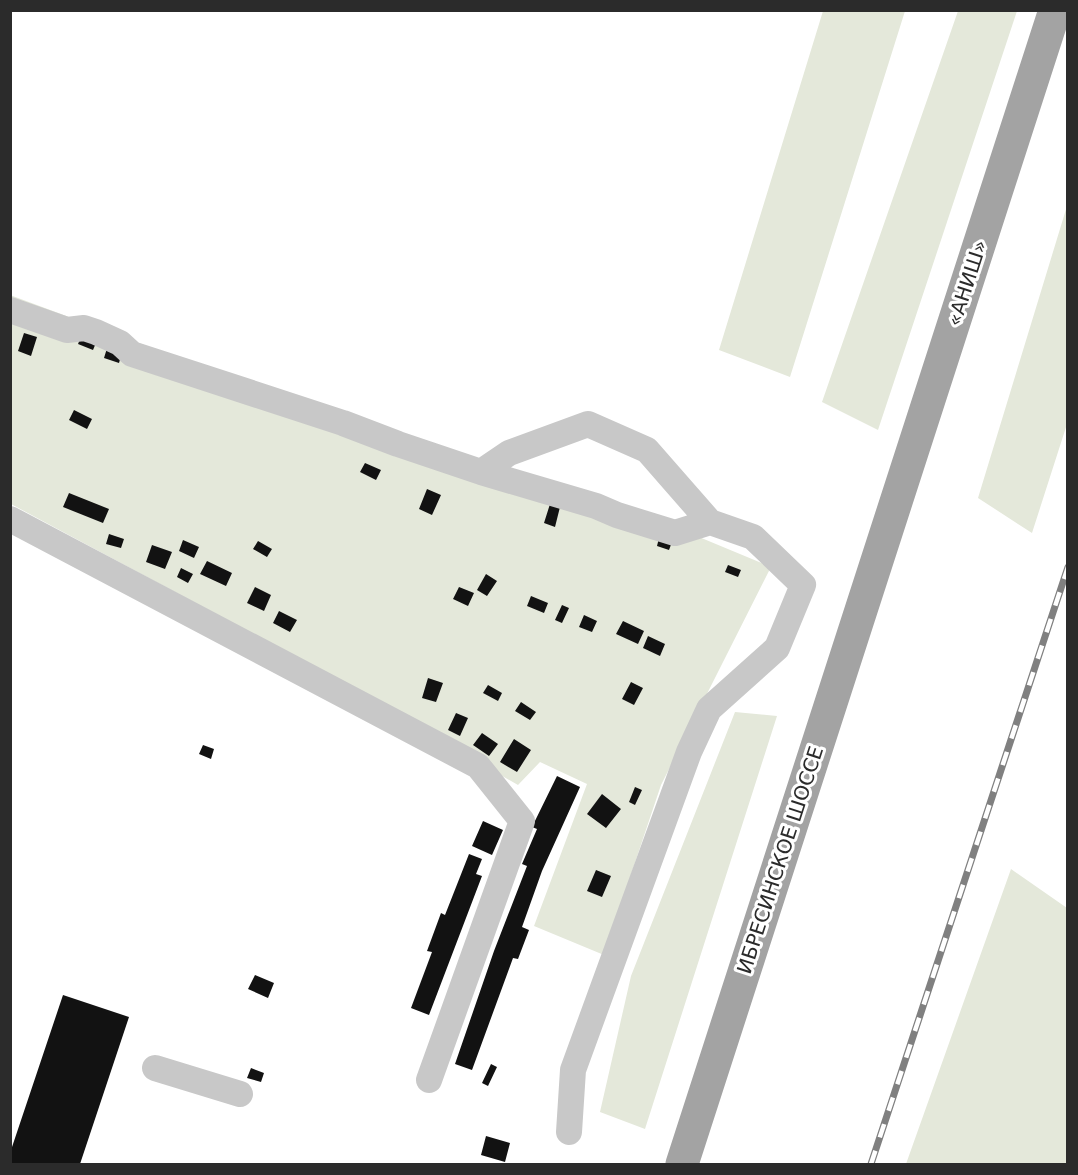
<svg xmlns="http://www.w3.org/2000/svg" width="1078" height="1175" viewBox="0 0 1078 1175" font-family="'DejaVu Sans',sans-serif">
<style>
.green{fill:#e4e8da}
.building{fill:#121212}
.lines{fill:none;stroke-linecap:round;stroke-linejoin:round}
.minor{stroke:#c8c8c8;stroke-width:26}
.major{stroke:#a3a3a3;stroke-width:33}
.rail-casing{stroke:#808080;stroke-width:7}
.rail{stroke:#fff;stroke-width:4.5;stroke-dasharray:14;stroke-linecap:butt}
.labels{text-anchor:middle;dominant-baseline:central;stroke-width:6;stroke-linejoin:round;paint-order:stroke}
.street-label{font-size:20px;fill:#2b2b2b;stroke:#fff}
</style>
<rect width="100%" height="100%" fill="#fff"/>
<!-- green -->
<path class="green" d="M823,11h82l-115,366 -71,-27z
M958,11h59l-139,419 -56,-28z
M1067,206v218l-35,109 -54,-35z
M10,295l258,96 354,114 149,62 -110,218 -57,170 -70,-29 53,-142 -47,-22 -22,23 -246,-141 -261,-140z
M735,712l42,4 -132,413 -45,-17 31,-136z
M1011,869l56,39v256h-161z"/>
<!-- building -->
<path class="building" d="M83,332l15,6 -5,12 -15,-6z
M24,333l13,4 -6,19 -13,-5z
M108,345l15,4 -4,14 -15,-5z
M74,410l18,9 -5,10 -18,-9z
M365,463l16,7 -5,10 -16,-8z
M427,489l14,6 -9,20 -13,-6z
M69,493l40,16 -6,14 -40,-16z
M550,504l10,3 -5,20 -11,-4z
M109,534l15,5 -3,9 -15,-4z
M659,538l13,4 -3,8 -12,-4z
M183,540l16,7 -5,11 -15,-7z
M258,541l14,8 -5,8 -14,-8z
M152,545l20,7 -7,17 -19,-7z
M207,561l25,12 -6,13 -26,-12z
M728,565l13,5 -3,7 -13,-5z
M181,568l12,6 -5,9 -11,-6z
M486,574l11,7 -10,15 -10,-6z
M255,587l16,8 -7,16 -17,-8z
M459,587l15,6 -6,13 -15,-7z
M531,596l17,7 -4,10 -17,-7z
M562,605l7,3 -7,15 -7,-3z
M279,611l18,9 -7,12 -17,-9z
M584,615l13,6 -5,11 -13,-5z
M623,621l21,10 -6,13 -22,-10z
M648,636l17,8 -5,12 -17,-8z
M428,678l15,5 -7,19 -14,-4z
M631,682l12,6 -9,17 -12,-6z
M488,685l14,8 -4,8 -15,-8z
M521,702l15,10 -6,8 -15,-9z
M456,713l12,5 -8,18 -12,-6z
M482,733l16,11 -9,12 -16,-11z
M514,739l17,11 -14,22 -17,-10z
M203,745l11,4 -3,10 -12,-5z
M557,776l23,11 -38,84 -20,56 7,3 -11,29 -5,-1 -41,112 -17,-6 39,-113 33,-85 -5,-2 15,-35 -5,-2z
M635,787l7,3 -7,15 -6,-3z
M602,794l19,15 -15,19 -19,-14z
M483,821l20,9 -11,25 -20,-9z
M469,854l13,5 -6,15 6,2 -53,139 -18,-7 21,-56 -5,-1 14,-38 4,2z
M596,870l15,6 -9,21 -15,-6z
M255,975l19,8 -6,15 -20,-9z
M63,995l66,22 -49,147h-70v-11z
M491,1064l6,3 -9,19 -6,-3z
M251,1068l13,5 -3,9 -14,-4z
M486,1136l24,7 -5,19 -24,-7z"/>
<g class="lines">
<!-- minor -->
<path class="minor" d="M10,310l57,20 17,-2 12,4 24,11 12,11 211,69 55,21 83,28 115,34 21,9 58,18 35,-11
M481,472l28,-19 79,-29 59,26 63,72 43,15 50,48 -26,63 -68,61 -20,43 -116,318 -4,62
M10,519l468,247 44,55 -93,259
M155,1068l85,26"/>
<!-- major -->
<path class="major" d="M682,1164l373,-1154"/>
<defs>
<path id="rail" d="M871,1164l197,-597"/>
</defs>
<!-- rail casing -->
<use href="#rail" class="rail-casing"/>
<!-- rail -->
<use href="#rail" class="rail"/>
</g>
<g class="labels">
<!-- street labels -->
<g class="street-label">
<text transform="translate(967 283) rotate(-72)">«АНИШ»</text>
<text transform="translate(780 860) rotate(-72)">ИБРЕСИНСКОЕ ШОССЕ</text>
</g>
</g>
<!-- border -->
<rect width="1078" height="1175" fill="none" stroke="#2b2b2b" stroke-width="24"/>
</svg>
